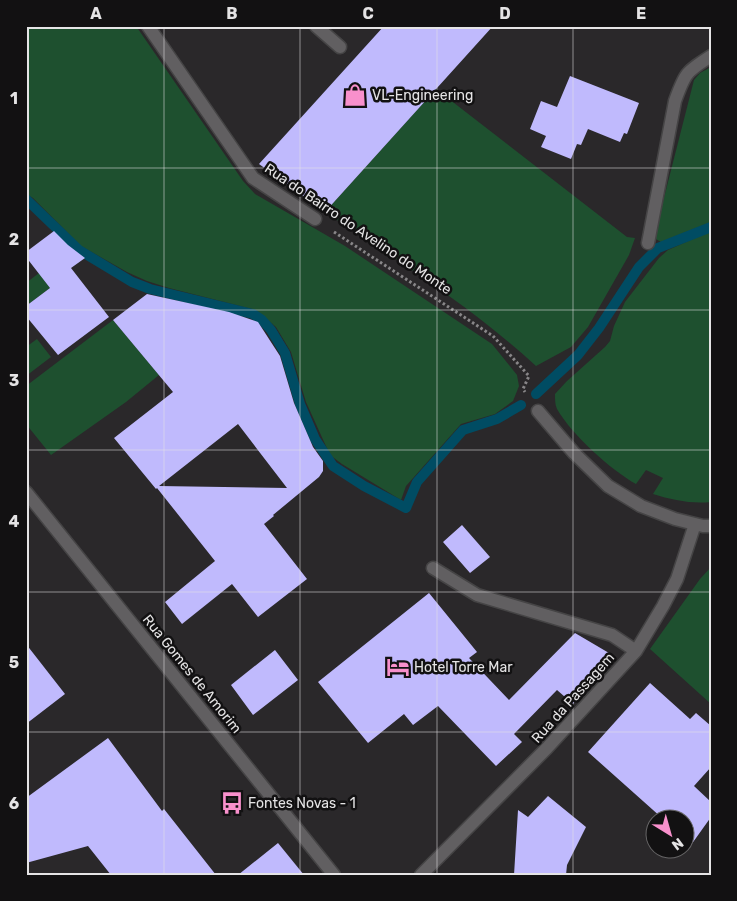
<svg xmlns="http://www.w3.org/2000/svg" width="737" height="901" viewBox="0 0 737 901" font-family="Rubik,sans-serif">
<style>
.green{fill:#1e502f}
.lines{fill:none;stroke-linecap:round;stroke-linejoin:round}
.stream{stroke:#004c63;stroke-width:10}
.building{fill:#c0bafd;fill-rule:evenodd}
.service-casing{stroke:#454445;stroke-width:15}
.minor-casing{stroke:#454445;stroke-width:15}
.secondary-casing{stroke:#454445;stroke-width:15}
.path{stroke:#888688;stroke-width:3;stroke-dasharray:2.5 2.5;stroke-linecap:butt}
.service{stroke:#615f61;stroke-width:12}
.minor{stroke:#615f61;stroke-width:12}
.secondary{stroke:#615f61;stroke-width:12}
.grid{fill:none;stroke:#e5e4e5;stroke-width:1;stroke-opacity:0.55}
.labels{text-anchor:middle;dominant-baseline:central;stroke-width:5;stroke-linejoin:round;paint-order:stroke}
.poi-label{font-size:14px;fill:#e5e4e5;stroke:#121112;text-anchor:start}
.street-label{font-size:14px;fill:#e5e4e5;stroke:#121112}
.neatline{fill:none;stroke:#e5e4e5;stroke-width:2}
.grid-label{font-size:16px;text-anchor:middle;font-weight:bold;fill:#e5e4e5}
</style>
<rect width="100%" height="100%" fill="#2a282a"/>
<!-- green -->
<path class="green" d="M26,26h110l107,155 12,13 90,52 147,98 25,31 2,11 -6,15 -18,13 -34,10 -55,62 -5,14 -59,-36 -12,-9 -24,-53 -15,-50 -15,-25 -20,-17 -87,-22 -22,-7 -20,-9 -46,-26 -48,-48 -7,-4z
M711,67v155l-50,20 -5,-3 -1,-6 39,-153 6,-7z
M436,89l191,148 8,1 -6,17 -41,72 -17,20 -35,19c-64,-59 -139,-106 -211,-154z
M711,231v271c-20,2 -39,-2 -58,-8l10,-16 -17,-8 -10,14c-25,-14 -64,-49 -79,-75 -2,-4 -2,-10 -2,-15l12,-13 38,-34 5,-6 4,-15 11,-24 34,-44 9,-8z
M39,273l11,15 -24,18v-23z
M113,320l46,55 -33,27 -75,53 -25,-31v-38z
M37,339l14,18 -25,19v-29z
M711,567v137l-61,-55 50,-70z"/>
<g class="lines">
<!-- stream -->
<path class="stream" d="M26,199l53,51 53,32 18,7 103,25 9,6 9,10 14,23 15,51 15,35 18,27 31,20 42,22 11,-26 46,-52 34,-11 24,-14
M536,394l42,-39 21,-27 40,-61 19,-19 53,-21"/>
</g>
<!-- building -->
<path class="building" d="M384,26h109l-168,186 -66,-48z
M570,76l69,27 -12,31 -3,-1 -4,9 -32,-13 -7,16 -4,-1 -6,15 -30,-12 5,-11 -16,-7 11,-28 16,6z
M54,231l14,14 17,13 -14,10 38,49 -51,38 -32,-39v-10l24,-18 -24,-31v-5z
M147,294l82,18 29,10 22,34 14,47 19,44 10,14v10l-4,6 -46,38 1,1 -10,8 43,55 -49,38 -26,-33 -50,40 -17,-22 50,-41 -58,-73 -1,1 -42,-51 59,-46 -60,-72zM238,424l49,64 -128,-2z
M462,525l28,32 -20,16 -27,-31z
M429,593l48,59 -8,6 40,42 66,-67 34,20 -36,51 -16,-14 -43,44 8,8 -26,24 -58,-60 -25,19 -9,-11 -36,29 -50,-61z
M26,644l39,50 -39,30z
M275,650l23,30 -45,35 -22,-30z
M650,683l40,36 6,-6 15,13v41l-17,19 17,16v15l-20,28 -7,-6v-21h-22l-74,-66z
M108,738l54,73 2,-2 52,66h-105l-23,-29 -62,17v-65z
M548,796l38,31 -19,38 -1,10h-52l4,-65 10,7z
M278,843l26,32h-66z"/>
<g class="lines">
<defs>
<path id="service" d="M316,26l24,21"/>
<path id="minor" d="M148,26l105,152 62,41
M648,243l27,-142c10,-28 11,-29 36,-45
M538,411l36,42 34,33 33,20 34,13 28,7h8
M433,568l44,27 135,40 24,16
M421,875l126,-127 89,-97 27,-45 14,-27 18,-55"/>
<path id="secondary" d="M26,492l308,383"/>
</defs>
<!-- service casing -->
<use href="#service" class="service-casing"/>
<!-- minor casing -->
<use href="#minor" class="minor-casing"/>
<!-- secondary casing -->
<use href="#secondary" class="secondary-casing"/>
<!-- path -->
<path class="path" d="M334,232l159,104 36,40 -6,13 2,3"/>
<!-- service -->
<use href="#service" class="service"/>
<!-- minor -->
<use href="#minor" class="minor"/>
<!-- secondary -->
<use href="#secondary" class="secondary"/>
</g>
<!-- grid -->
<path class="grid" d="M164,26v849M300,26v849M437,26v849M573,26v849M26,168h685M26,310h685M26,450h685M26,592h685M26,732h685"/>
<!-- icons -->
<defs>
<symbol id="shop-bare" viewBox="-9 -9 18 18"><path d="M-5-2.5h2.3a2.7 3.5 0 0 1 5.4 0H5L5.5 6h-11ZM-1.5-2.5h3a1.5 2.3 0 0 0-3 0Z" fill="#f890cc" stroke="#121112" stroke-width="2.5" paint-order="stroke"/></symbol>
<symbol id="hotel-bare" viewBox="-9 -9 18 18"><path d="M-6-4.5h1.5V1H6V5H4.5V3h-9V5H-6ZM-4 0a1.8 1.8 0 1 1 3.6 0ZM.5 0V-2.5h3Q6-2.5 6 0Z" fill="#f890cc" stroke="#121112" stroke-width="2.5" paint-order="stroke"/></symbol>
<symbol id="bus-bare" viewBox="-9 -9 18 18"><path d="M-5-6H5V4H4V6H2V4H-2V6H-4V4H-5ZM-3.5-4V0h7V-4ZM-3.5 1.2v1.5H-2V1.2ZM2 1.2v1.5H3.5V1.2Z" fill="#f890cc" stroke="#121112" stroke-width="2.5" paint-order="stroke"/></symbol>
</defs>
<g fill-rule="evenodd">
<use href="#shop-bare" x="339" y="79" width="32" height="32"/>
<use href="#hotel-bare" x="382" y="651" width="32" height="32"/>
<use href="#bus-bare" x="216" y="787" width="32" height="32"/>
</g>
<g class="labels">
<!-- poi labels -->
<g class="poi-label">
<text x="372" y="95">VL-Engineering</text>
<text x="414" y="667">Hotel Torre Mar</text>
<text x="248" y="803">Fontes Novas - 1</text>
</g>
<!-- street labels -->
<g class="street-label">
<text transform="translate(358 229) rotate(34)">Rua do Bairro do Avelino do Monte</text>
<text transform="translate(192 674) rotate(51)">Rua Gomes de Amorim</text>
<text transform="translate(573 698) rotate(-48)">Rua da Passagem</text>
</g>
</g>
<!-- border -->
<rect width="737" height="901" fill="none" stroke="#121112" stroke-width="55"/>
<!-- north arrow -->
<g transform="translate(670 834) rotate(143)"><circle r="24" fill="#121112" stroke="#666566"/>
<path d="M0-4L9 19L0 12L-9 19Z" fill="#f890cc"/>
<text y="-8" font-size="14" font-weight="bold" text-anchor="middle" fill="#e5e4e5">N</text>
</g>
<rect x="28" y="28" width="682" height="846" class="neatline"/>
<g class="grid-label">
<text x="96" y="19">A</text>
<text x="232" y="19">B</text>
<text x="368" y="19">C</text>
<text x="505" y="19">D</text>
<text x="641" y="19">E</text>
<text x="14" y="104">1</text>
<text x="14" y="245">2</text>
<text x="14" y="386">3</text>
<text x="14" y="527">4</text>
<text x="14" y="668">5</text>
<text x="14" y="809">6</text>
</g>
</svg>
